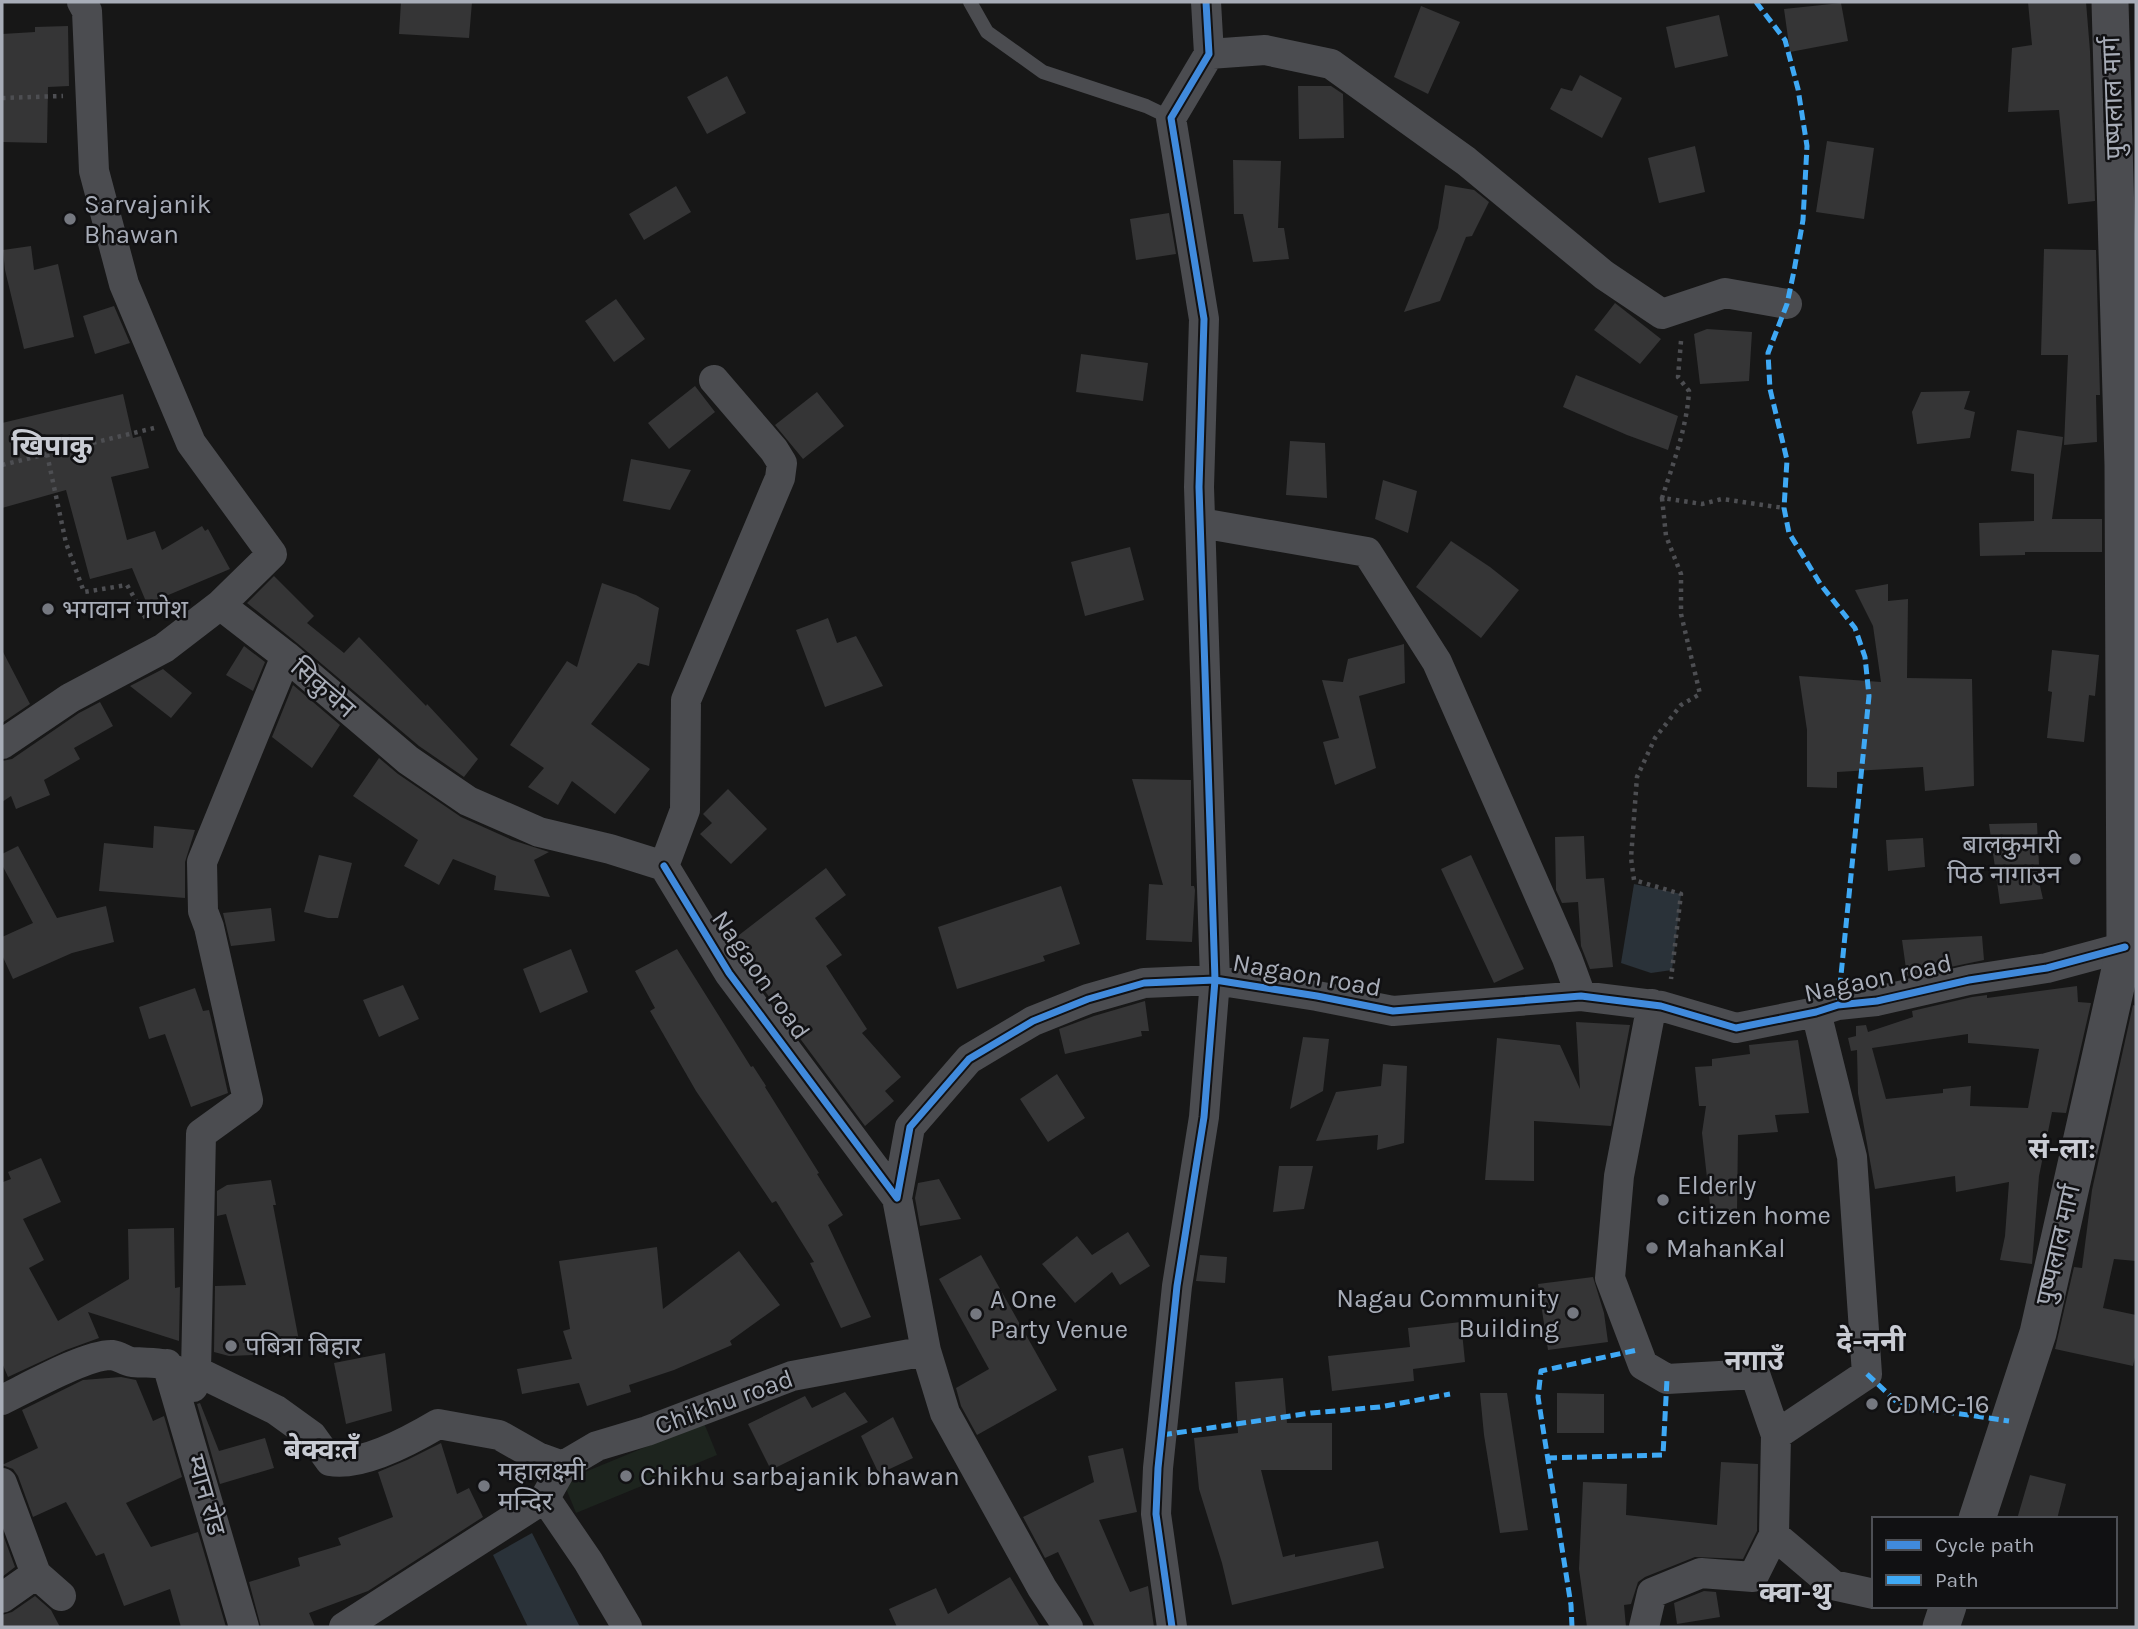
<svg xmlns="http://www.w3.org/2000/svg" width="2138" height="1629" viewBox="0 0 2138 1629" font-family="Karla,'Noto Sans Devanagari',sans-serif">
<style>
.green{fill:#1d241e}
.water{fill:#2a3239}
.building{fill:#353536;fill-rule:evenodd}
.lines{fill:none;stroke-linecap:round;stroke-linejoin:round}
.path{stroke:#4d4e52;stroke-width:4.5;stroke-dasharray:3.5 5;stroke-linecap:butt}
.service{stroke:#4b4c50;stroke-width:14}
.minor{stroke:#4b4c50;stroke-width:30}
.tertiary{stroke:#4b4c50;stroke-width:37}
.quiet{stroke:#3fa9f5;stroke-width:5;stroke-dasharray:10 5;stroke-linecap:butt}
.cycleway-casing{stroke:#111113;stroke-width:11}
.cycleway{stroke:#408adc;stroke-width:7}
.poi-dot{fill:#757880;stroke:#111113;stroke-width:2.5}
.labels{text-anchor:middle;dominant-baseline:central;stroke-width:5;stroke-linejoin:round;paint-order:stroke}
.street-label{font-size:26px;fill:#a8adb8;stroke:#111113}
.poi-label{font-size:26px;fill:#a8adb8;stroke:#111113;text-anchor:start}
.neighbourhood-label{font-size:28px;font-weight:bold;fill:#c9ccd4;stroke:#111113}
</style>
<rect width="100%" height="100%" fill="#171717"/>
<!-- green -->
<path class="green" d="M704,1423l13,32 -141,58 -13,-32z"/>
<!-- water -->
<path class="water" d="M1634,884l47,10 -9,76 -21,3 -30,-10z
M532,1533l48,94h-52l-35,-72z"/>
<!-- building -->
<path class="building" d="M401,2h71l-3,36 -70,-4z
M2028,2h58l4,49 5,150 -27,3 -9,-94 -51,2 4,-64 20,-3z
M1841,3l7,38 -58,11 -6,-43z
M1421,6l39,16 -32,72 -34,-17z
M1719,15l9,41 -53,12 -9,-41z
M68,26l1,60 -21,1 -1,56 -45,-1v-108l33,-2v-5z
M1580,75l42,23 -20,40 -52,-29 11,-21 11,3z
M727,76l19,37 -39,21 -20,-37z
M1298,86h33l12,8 1,44 -45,1z
M1827,141l47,7 -10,71 -48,-7z
M1695,146l10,46 -46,11 -11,-45z
M1233,160l48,1 -3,67h6l5,31 -36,3 -10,-48h-9z
M1445,185l29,5 15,12 -17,34 -6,1 -26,64 -36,11 34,-84z
M676,186l15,26 -47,28 -15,-26z
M1169,213l7,41 -40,6 -6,-41z
M31,246l3,24 24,-6 16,73 -50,12 -19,-79 -2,-20z
M2044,249l52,1 4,145h-4l1,47 -33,3 4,-90h-27z
M616,299l29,40 -31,23 -29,-41z
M1615,303l46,36 -21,25 -46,-34z
M114,306l16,37 -35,11 -12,-38z
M1707,329l45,3 -3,49 -49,3 -6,-50z
M1081,354l67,9 -5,38 -67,-9z
M1576,375l102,41 -10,34 -41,-15 -64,-28z
M695,386l20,26 -46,37 -21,-26z
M1970,391l-6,18 11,3 -5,26 -53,6 -5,-32 9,-20z
M817,392l27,34 -41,33 -28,-34z
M123,394l10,44 8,-2 8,32 -38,9 16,63 28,-9 7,19 40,-24 3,5 3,-2 22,40 -83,35 -15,-36 -42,11 -24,-89 -64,18v-85z
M2017,430l46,7 -11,82h50v33h-77v3l-45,1 -1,-33 55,-2v-47l-23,-3z
M1290,441l35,2 2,55 -41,-3z
M631,459l60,11 -21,40 -47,-9z
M1383,480l34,11 -9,42 -33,-14z
M1451,541l39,26 29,23 -38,48 -65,-51z
M1130,547l14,53 -59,16 -14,-54z
M274,576l40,40 -7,7 37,30 15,-16 67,69 1,-2 51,55 -14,18 -45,-31 -122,-103 -50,-40z
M602,583l34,12 23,13 -10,58 -11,-3 -47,61 59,45 -35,45 -43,-33 -14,24 -30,-18 16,-19 -34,-23 57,-84 10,6z
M1888,584v17l20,-2 -1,79 65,1 2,107 -49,5 -2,-24 -86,5v16l-30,-1v-57l-8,-54 82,6 -8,-56 -18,-36z
M828,618l9,25 19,-7 27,50 -58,21 -29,-77z
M1404,644l1,39 -46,13 17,72 -41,17 -12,-43 16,-4 -17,-58 21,2 5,-23z
M244,646l21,16 -12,29 -27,-16z
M2,650l28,54 -28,19z
M2052,650l47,5 -4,41 -6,-1 -5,47 -37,-4 5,-46 -4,-1z
M163,669l29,24 -21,25 -41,-32z
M293,685l47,40 -28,43 -40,-31z
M100,702l13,24 -39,22 6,11 -36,21 6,15 -34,14 -5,-13 -9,6v-41l10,-2 67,-46z
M379,758l19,16 63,43 51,23 37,12 -15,8 16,37 -56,-7 2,-14 -43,-17 -14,26 -35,-19 14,-26 -65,-44z
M1132,779l59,1v106h3l1,4 -3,52 -46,-2 3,-56 14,1z
M728,789l39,40 -36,35 -31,-30 12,-11 -9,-9z
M2037,823l3,63 3,13 -43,5 -11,-80z
M154,826l41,4 -10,32v36l-86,-7 5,-48 49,5z
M1584,836l2,43 18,-1 9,89 -23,2 -9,-23 -3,-44 -16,1 -6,-13 -1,-53z
M1923,838l2,29 -37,4 -2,-31z
M18,846l39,72 49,-12 8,36 -42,11 -59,26 -11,-24v-18l31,-14 -31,-58v-11z
M319,855l33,8 -14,55h-10l-24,-6z
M1471,855l53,114 -30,14 -53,-114z
M826,868l20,27 -31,23 27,37 -16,11 41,63 -5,4 39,44 -16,14 9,10 -29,25 -121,-163 -14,-21z
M1061,886l19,58 -37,12 2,5 -88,28 -19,-62z
M271,908l4,33 -44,5 -8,-33z
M1982,936l2,24 -77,16 -5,-36z
M571,949l17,43 -48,21 -17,-44z
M677,949l74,118 2,-1 13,20 -1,1 54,86 -2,1 26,41 -15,10 43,92 -30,11 -31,-65 4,-1 -38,-61 -4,2 -76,-112 -46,-80 5,-3 -20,-37z
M403,985l16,34 -40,18 -16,-37z
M2077,986l1,16 13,1 -25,110 -14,-1 -13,64 -7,88 -32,-4 5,-24 4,-54 -53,10 -1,-16 -80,13 -17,-96 -1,-43 -6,1 -3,-13 8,-2v-10l10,-1 2,7 45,-15 -1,-6 60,-14 15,-2v3zM1968,1034v9l71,6 -11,59 -58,-2 1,-20 -28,3v4l-57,6 -14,-51z
M195,988l8,23 6,-1 2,8 17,75 -37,14 -26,-73 -16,5 -10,-32z
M1145,1001l4,30h-8l1,5 -77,18 -6,-25 35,-13z
M2133,1005l3,1v255l-22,-2 -11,49 33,7v38l-3,13 -78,-17 19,-82 8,1 10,-78z
M1576,1022l54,3 -19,101 -77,-5v60l-49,-1 12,-142 63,7 20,44z
M1303,1037l26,2 -6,52 -33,18z
M1798,1040l11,73 -34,2 3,17 -40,3 -1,77 -26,2 -9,-81 4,-27h-7l-4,-39 17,-1v-7l38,-5 -1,-9z
M1383,1064l24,2 -3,77 -27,7 1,-15 -62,6 20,-49 45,-6z
M1057,1074l28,44 -37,24 -28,-43z
M41,1158l20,44 -38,17 21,41 -15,8 29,53 71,-42 -1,-50 46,-1 1,60 5,-1 -1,54 -91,-29 11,26 -33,12 -58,27 -6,-14v-183l1,2 8,-3 -3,-7z
M1279,1166h34l-9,43 -31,3z
M939,1179l22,40 -41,7 -5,-28 3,-15z
M271,1180l5,25h-3l27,141 -47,9 -24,1 -15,-4 1,-66 31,-1 -20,-71 -9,2v-25l10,-6z
M1128,1232l22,34 -30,19 -8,-13 -37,31 -33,-39 35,-28 15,19z
M657,1247l6,62 76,-58 41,54 -50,36 2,4 -58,25 -45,15 2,7 -44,14 -8,-23 -57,11 -5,-25 55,-10 -9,-28 7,-2 -11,-68z
M981,1255l76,135 -80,45 -16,-29 -5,-18 33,-19 -50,-90z
M1200,1255l27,2 -2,26 -29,-2z
M1593,1277l11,36 4,29 -60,8 -10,-66z
M1461,1322l4,40 -52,7 1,12 -82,10 -4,-35 82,-9 -2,-19z
M385,1353l7,58 -46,13 -12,-61z
M121,1377l15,3 17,41 11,-5 18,61 -56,26 25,44 47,-15 28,95h-45l-11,-38 -46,17 -20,-53 -8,3 -30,-54 -33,15 -15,-41 -5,-7 -11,-4 36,-17 -16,-38 61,-30z
M1283,1378l4,45h45v47h-71l22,87 12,-3v3l83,-16 6,27 -152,37 -10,-42 -23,-74 -5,-51 44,-5 -3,-51z
M845,1392l23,30 -97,48 -23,-46 57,-28 7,12z
M1480,1393h27l21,137 -28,3 -16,-98z
M1557,1393l47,1v39h-47z
M200,1403l19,48 46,-13 9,30 -54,16 -23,-80z
M893,1417l20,41 -34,16 -18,-38z
M441,1443l16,51 12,-6 14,29 -115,74 -59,22 6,14h-54l-12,-45 51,-16 -2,-8 43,-13 -3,-7 55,-21 -15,-45 29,-12z
M1123,1448l14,64 -38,8 31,72 18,-6 6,41h-59l-37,-75 -13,6 -22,-41 71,-35 -6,-26z
M1721,1462l37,2 -1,67 -14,28 -48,-2 -50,20 -7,5 -7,22 -7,1 2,22h-39l-8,-58 4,-87 44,2 -1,31 91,10z
M2030,1475l36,9 -9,35h-40z
M2,1532l13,35 -13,10z
M1010,1577l30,50h-143l-8,-18 47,-21 12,26z
M1704,1591l12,1 4,25 -43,7 -3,-21z
M35,1596l16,14 9,17h-58v-12l10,-3z"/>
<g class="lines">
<!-- path -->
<path class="path" d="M2,98l61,-2
M1681,341l-3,36 11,14c-2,36 -16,73 -27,107l40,6 20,-5 62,9
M47,454l19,89 18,49 43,-7 21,37
M2,465l152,-37
M1662,498l4,38 15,38v40l19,80 -19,11 -26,33 -18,39 -6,81 3,22 47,14 -10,85"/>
<!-- service -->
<path class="service" d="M970,2l17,30 56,40 103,34 25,12"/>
<!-- minor -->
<path class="minor" d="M82,2l5,9 7,160 30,113 67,159 81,111 -52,51
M1209,54l56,-4 66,14 135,97 138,114 58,39 63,-21 62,11
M1201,523l166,29 70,110 130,296 14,38
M2,744l68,-46 94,-50 56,-43 66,51 122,104 60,41 71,31 71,17 54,17
M664,866l65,107 168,225 13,-71 59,-68 64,-38 55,-22 56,-16 71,-3 102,16 76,15 188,-15 80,10 75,22 80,-16 22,-7 39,-4 92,-21 78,-12 78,-21
M664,866l21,-56 1,-110 94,-222 2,-15 -8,-13 -60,-70
M1652,1004l-33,172 -9,102 33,87 24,14 88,-5 21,61
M1816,1012l36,145 15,217 -91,61 -2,100 59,50 41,9
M926,1351l19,62 97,175 26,39
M167,1364l77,263
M196,1371l5,-237 47,-34 -39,-173 -6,-16 -1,-49 84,-206
M193,1387l3,-16 80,39 36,26 18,25c31,6 81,-21 108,-37l61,11 39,22 25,9
M2,1400c25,-12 85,-46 110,-45 8,1 13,6 20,7 25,2 30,-3 50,14
M2,1483l34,91 25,22
M2,1598l34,-24
M344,1627l201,-129
M627,1627l-39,-66 -43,-63 18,-32 34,-20 50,-15 145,-55 134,-25 -29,-153
M1172,1627l-16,-113 2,-46 19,-182 27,-169 11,-137 -16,-493 5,-168 -33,-201 38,-64 -3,-52
M1644,1627l8,-34 49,-20 52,4 21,-42"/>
<!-- tertiary -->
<path class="tertiary" d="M1977,1519l61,-186 87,-386 -2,-482 -13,-463
M1941,1627l7,-21"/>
<!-- quiet -->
<path class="quiet" d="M1756,2l29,38 13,49 9,57 -4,74 -9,51 -7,33 -19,49 2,36 17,71 -3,48 5,25 32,52 34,43 10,29 4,39 -31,309
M1867,1374l33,31 109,16
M1162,1435l149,-22 69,-6 70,-13
M1547,1458l116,-3 4,-76
M1572,1627l-1,-22 -33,-208 3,-26 96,-21"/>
<defs>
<path id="cycleway" d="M664,866l65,107 168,225 13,-71 59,-68 64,-38 55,-22 56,-16 71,-3 102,16 76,15 188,-15 80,10 75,22 80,-16 22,-7 39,-4 92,-21 78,-12 78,-21
M1172,1627l-16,-113 2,-46 19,-182 27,-169 11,-137 -16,-493 5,-168 -33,-201 38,-64 -3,-52"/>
</defs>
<!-- cycleway casing -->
<use href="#cycleway" class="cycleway-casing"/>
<!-- cycleway -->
<use href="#cycleway" class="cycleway"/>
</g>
<!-- markers -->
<g class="poi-dot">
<circle cx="70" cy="219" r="7"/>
<circle cx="48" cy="609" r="7"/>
<circle cx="2075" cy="859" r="7"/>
<circle cx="1663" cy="1200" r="7"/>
<circle cx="1652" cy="1248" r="7"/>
<circle cx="1573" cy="1313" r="7"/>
<circle cx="976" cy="1314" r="7"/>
<circle cx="231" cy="1346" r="7"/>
<circle cx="1872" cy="1404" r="7"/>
<circle cx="626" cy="1476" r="7"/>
<circle cx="484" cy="1486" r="7"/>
</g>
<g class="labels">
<!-- street labels -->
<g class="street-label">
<text transform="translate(2113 98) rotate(-92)">पुष्पलाल मार्ग</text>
<text transform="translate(323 688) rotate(41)">सिकुचेन</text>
<text transform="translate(761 975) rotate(55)">Nagaon road</text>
<text transform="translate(1307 975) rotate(10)">Nagaon road</text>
<text transform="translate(1878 978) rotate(-12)">Nagaon road</text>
<text transform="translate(2058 1245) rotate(-77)">पुष्पलाल मार्ग</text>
<text transform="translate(724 1402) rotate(-20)">Chikhu road</text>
<text transform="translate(206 1495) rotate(74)">म्यान रोड</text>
</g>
<!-- poi labels -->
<g class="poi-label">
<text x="84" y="204">Sarvajanik<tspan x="84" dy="30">Bhawan</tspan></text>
<text x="62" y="609">भगवान गणेश</text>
<text x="2061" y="844" text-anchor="end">बालकुमारी<tspan x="2061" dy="30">पिठ नागाउन</tspan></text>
<text x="1677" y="1185">Elderly<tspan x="1677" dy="30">citizen home</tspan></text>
<text x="1666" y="1248">MahanKal</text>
<text x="1559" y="1298" text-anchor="end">Nagau Community<tspan x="1559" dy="30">Building</tspan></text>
<text x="990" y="1299">A One<tspan x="990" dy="30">Party Venue</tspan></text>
<text x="245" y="1346">पबित्रा बिहार</text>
<text x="1886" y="1404">CDMC-16</text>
<text x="498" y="1471">महालक्ष्मी<tspan x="498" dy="30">मन्दिर</tspan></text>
<text x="640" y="1476">Chikhu sarbajanik bhawan</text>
</g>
<!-- neighbourhood labels -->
<g class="neighbourhood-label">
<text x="52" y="445">खिपाकु</text>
<text x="2062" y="1148">सं-ला:</text>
<text x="1871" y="1341">दे-ननी</text>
<text x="1754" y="1360">नगाउँ</text>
<text x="321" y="1449">बेक्वःतँ</text>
<text x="1795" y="1592">क्वा-थु</text>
</g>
</g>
<!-- border -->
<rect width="2138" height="1629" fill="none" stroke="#a8adb8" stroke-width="7"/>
<!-- legend -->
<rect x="1872" y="1517" width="245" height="91" fill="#111113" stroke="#4d4f55" stroke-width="2"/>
<rect x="1886" y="1540" width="35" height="10" fill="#408adc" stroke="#4d4f55" stroke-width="2"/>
<text x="1935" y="1552" font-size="21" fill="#a8adb8">Cycle path</text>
<rect x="1886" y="1575" width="35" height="10" fill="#3fa9f5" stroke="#4d4f55" stroke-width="2"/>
<text x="1935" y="1587" font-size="21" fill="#a8adb8">Path</text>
</svg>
